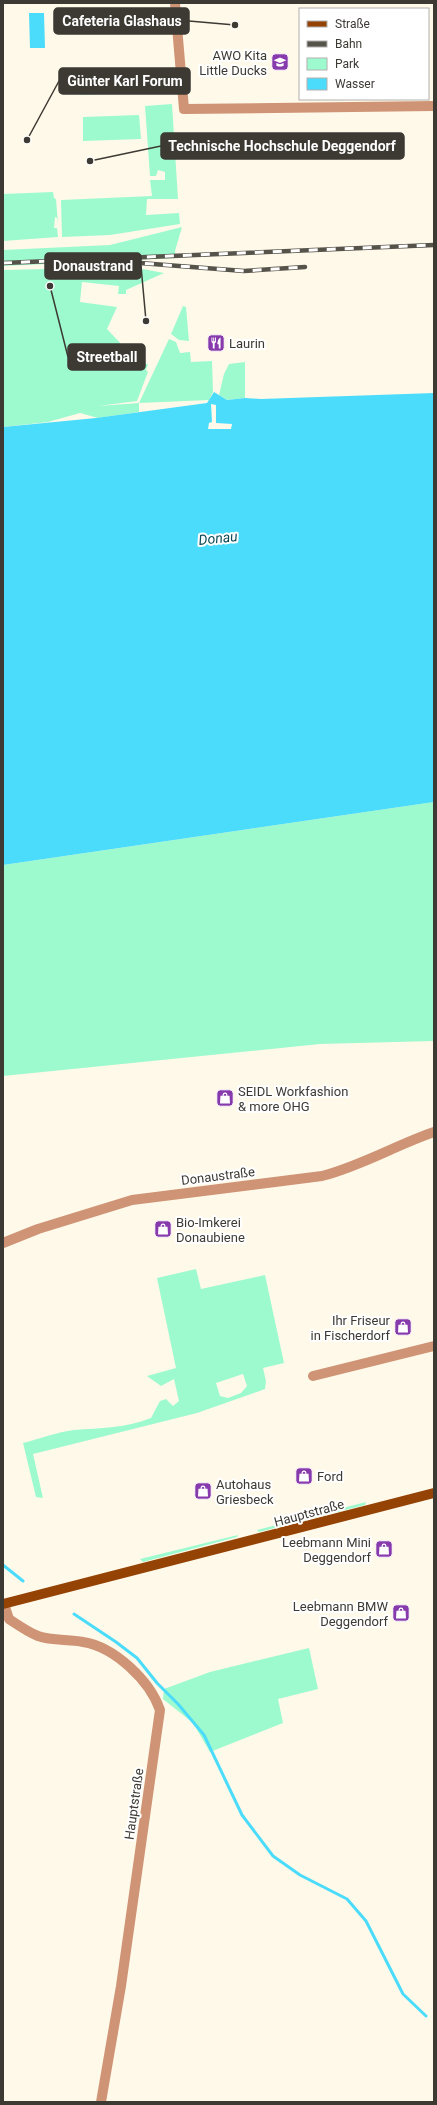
<svg xmlns="http://www.w3.org/2000/svg" width="437" height="2105" viewBox="0 0 437 2105" font-family="Roboto,sans-serif">
<style>
.green{fill:#9dface;fill-rule:evenodd}
.water{fill:#4cdcfb}
.pier{fill:#fff9ea}
.lines{fill:none;stroke-linecap:round;stroke-linejoin:round}
.stream{stroke:#4cdcfb;stroke-width:3}
.minor{stroke:#cf9475;stroke-width:10}
.major{stroke:#954305;stroke-width:10}
.rail-casing{stroke:#56534b;stroke-width:4.5}
.rail{stroke:#fff;stroke-width:3;stroke-dasharray:9;stroke-linecap:butt}
.labels{text-anchor:middle;dominant-baseline:central;stroke-width:4;stroke-linejoin:round;paint-order:stroke}
.poi-label{font-size:13px;fill:#3d3a34;stroke:#fff;text-anchor:start}
.street-label{font-size:13px;fill:#3d3a34;stroke:#fff}
.water-label{font-size:14px;font-style:italic;fill:#0b4b57;stroke:#fff}
.leader{fill:none;stroke:#3d3a34;stroke-width:1.5}
.callout-dot{fill:#3d3a34;stroke:#fff;stroke-width:1.5}
.callout{fill:#3d3a34;stroke:#3d3a34;stroke-width:1.5}
.callout-label{font-size:14px;text-anchor:middle;font-weight:bold;fill:#fff}
</style>
<rect width="100%" height="100%" fill="#fff9ea"/>
<!-- green -->
<path class="green" d="M103,87v7l-24,1 -1,-7z
M172,104l6,95h-31l-1,16 33,-2 1,11 -70,11 -48,2 -1,-37 91,-4 -2,-16h15v-8l-7,-2 -2,6h-6l-5,-70z
M139,115l2,24 -58,2v-24z
M53,192l1,6 2,1 2,25 -1,-6 -2,-1 -1,11h3l1,9 -55,4v-47z
M182,227l-7,24 1,7 -173,8v-16l107,-5z
M132,267l32,6 -38,17v4h-8l1,-8 -37,-4 -2,20 37,5 -10,22 33,35h8l-2,6 2,2 -11,29 -39,5 41,-3 30,-64 7,3 4,11 10,-1 1,10 21,-1 1,31 -4,8 -70,3v9l-41,6 -18,-5 -32,9 -45,5v-157z
M183,306l3,1 3,34 -10,-1 -8,-6z
M245,362v36l-18,2 -8,-5 5,-21 5,-10z
M434,802v239l-114,3 -317,32v-211z
M196,1269l5,20 64,-14 19,88 -21,5 3,13 -1,8 -68,24 -164,41 10,44 -7,-1 -13,-54c16,-4 34,-11 51,-13 26,-2 53,-2 77,-12l9,-17 6,-2 7,7 6,-5 -5,-22 -13,7 -14,-10 29,-8 -19,-90zM243,1374l4,12 -6,7 -13,5 -8,-2 -4,-13z
M366,1502l-1,3 -106,27 -2,-2z
M238,1535l-1,2 -94,25 -3,-3z
M309,1648l9,41 -40,10 5,24 -73,29 -17,-29 -30,-24 1,-10 46,-17z"/>
<!-- water -->
<path class="water" d="M29,13h15l1,35h-15z
M214,392l13,8 18,-2 16,1 173,-6v409l-431,63v-438l93,-9 111,-15z"/>
<!-- pier -->
<path class="pier" d="M211,404l5,1v18l16,1 -1,5h-23l1,-6 3,-1z"/>
<g class="lines">
<!-- stream -->
<path class="stream" d="M3,1565l20,16
M74,1614l42,28 21,16 20,25 21,21 26,31 38,80 31,41 27,19 47,24 19,22 37,73 23,22"/>
<!-- minor -->
<path class="minor" d="M175,3l9,106 250,-3
M3,1243l35,-14 94,-29 190,-24c39,-10 74,-31 112,-44
M313,1376l121,-30
M4,1604l5,15c9,6 19,13 29,17 14,5 31,3 45,6 32,5 67,39 77,68l-39,276 -20,116"/>
<!-- major -->
<path class="major" d="M3,1604l431,-111"/>
<defs>
<path id="rail" d="M127,262l117,9 61,-4
M3,263l431,-18"/>
</defs>
<!-- rail casing -->
<use href="#rail" class="rail-casing"/>
<!-- rail -->
<use href="#rail" class="rail"/>
</g>
<!-- icons -->
<defs>
<symbol id="school-square" viewBox="-11 -11 22 22"><rect x="-9" y="-9" width="18" height="18" rx="4" fill="#863aac" stroke="#fff"/><path d="M0-5L7-2L0 1L-7-2ZM-4 1L0 2.5L4 1V4Q0 6-4 4Z" fill="#fff"/></symbol>
<symbol id="restaurant-square" viewBox="-11 -11 22 22"><rect x="-9" y="-9" width="18" height="18" rx="4" fill="#863aac" stroke="#fff"/><path d="M-5-6h1v4h1v-4h1v4h1v-4h1v5L-1.5 .5V6h-2V.5L-5-1ZM5-6V6H3V1.5H1.5Q1.5-4 5-6Z" fill="#fff"/></symbol>
<symbol id="shop-square" viewBox="-11 -11 22 22"><rect x="-9" y="-9" width="18" height="18" rx="4" fill="#863aac" stroke="#fff"/><path d="M-5-2.5h2.3a2.7 3.5 0 0 1 5.4 0H5L5.5 6h-11ZM-1.5-2.5h3a1.5 2.3 0 0 0-3 0Z" fill="#fff"/></symbol>
</defs>
<g fill-rule="evenodd">
<use href="#school-square" x="270" y="52" width="20" height="20"/>
<use href="#restaurant-square" x="206" y="333" width="20" height="20"/>
<use href="#shop-square" x="215" y="1088" width="20" height="20"/>
<use href="#shop-square" x="153" y="1219" width="20" height="20"/>
<use href="#shop-square" x="393" y="1317" width="20" height="20"/>
<use href="#shop-square" x="294" y="1466" width="20" height="20"/>
<use href="#shop-square" x="193" y="1481" width="20" height="20"/>
<use href="#shop-square" x="374" y="1539" width="20" height="20"/>
<use href="#shop-square" x="391" y="1603" width="20" height="20"/>
</g>
<g class="labels">
<!-- poi labels -->
<g class="poi-label">
<text x="267" y="55" text-anchor="end">AWO Kita<tspan x="267" dy="15">Little Ducks</tspan></text>
<text x="229" y="343">Laurin</text>
<text x="238" y="1091">SEIDL Workfashion<tspan x="238" dy="15">&amp; more OHG</tspan></text>
<text x="176" y="1222">Bio-Imkerei<tspan x="176" dy="15">Donaubiene</tspan></text>
<text x="390" y="1320" text-anchor="end">Ihr Friseur<tspan x="390" dy="15">in Fischerdorf</tspan></text>
<text x="317" y="1476">Ford</text>
<text x="216" y="1484">Autohaus<tspan x="216" dy="15">Griesbeck</tspan></text>
<text x="371" y="1542" text-anchor="end">Leebmann Mini<tspan x="371" dy="15">Deggendorf</tspan></text>
<text x="388" y="1606" text-anchor="end">Leebmann BMW<tspan x="388" dy="15">Deggendorf</tspan></text>
</g>
<!-- street labels -->
<g class="street-label">
<text transform="translate(218 1176) rotate(-7)">Donaustraße</text>
<text transform="translate(309 1513) rotate(-15)">Hauptstraße</text>
<text transform="translate(134 1804) rotate(-82)">Hauptstraße</text>
</g>
<!-- water labels -->
<g class="water-label">
<text transform="translate(218 538) rotate(-6)">Donau</text>
</g>
</g>
<!-- callouts -->
<path class="leader" d="M235 25L189 21M27 140L59 81M90 161L161 146M146 321L141 266M50 286L68 357"/>
<g class="callout-dot">
<circle cx="235" cy="25" r="4"/>
<circle cx="27" cy="140" r="4"/>
<circle cx="90" cy="161" r="4"/>
<circle cx="146" cy="321" r="4"/>
<circle cx="50" cy="286" r="4"/>
</g>
<g class="callout">
<rect x="54" y="8" width="135" height="26" rx="4"/>
<rect x="59" y="68" width="131" height="26" rx="4"/>
<rect x="161" y="133" width="243" height="26" rx="4"/>
<rect x="45" y="253" width="96" height="26" rx="4"/>
<rect x="68" y="344" width="77" height="26" rx="4"/>
</g>
<g class="callout-label">
<text x="122" y="26">Cafeteria Glashaus</text>
<text x="125" y="86">Günter Karl Forum</text>
<text x="282" y="151">Technische Hochschule Deggendorf</text>
<text x="93" y="271">Donaustrand</text>
<text x="107" y="362">Streetball</text>
</g>
<!-- border -->
<rect width="437" height="2105" fill="none" stroke="#3d3a34" stroke-width="8"/>
<!-- legend -->
<rect x="299" y="8" width="130" height="92" fill="#ffffff" stroke="#b1b0ae"/>
<rect x="307" y="21" width="20" height="6" fill="#954305" stroke="#b1b0ae"/>
<text x="335" y="28" font-size="12" fill="#3d3a34">Straße</text>
<rect x="307" y="41" width="20" height="6" fill="#56534b" stroke="#b1b0ae"/>
<text x="335" y="48" font-size="12" fill="#3d3a34">Bahn</text>
<rect x="307" y="58" width="20" height="12" fill="#9dface" stroke="#b1b0ae"/>
<text x="335" y="68" font-size="12" fill="#3d3a34">Park</text>
<rect x="307" y="78" width="20" height="12" fill="#4cdcfb" stroke="#b1b0ae"/>
<text x="335" y="88" font-size="12" fill="#3d3a34">Wasser</text>
</svg>
